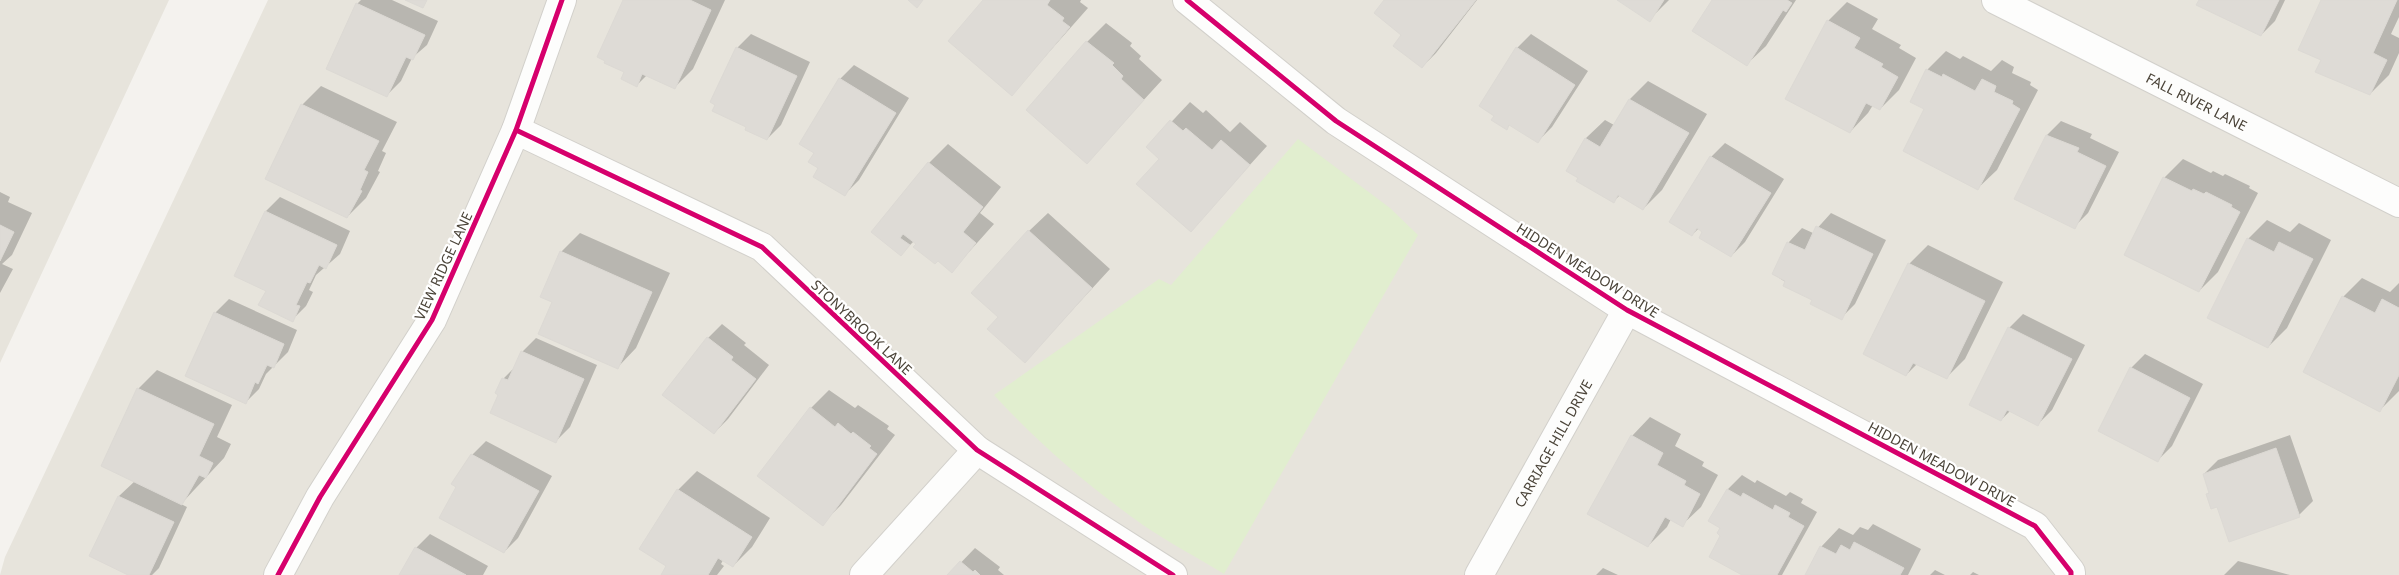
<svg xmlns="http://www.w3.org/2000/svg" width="2399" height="575" viewBox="0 0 2399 575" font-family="'Noto Sans',sans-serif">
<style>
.residential{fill:#e7e4dc}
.green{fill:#e1eecf}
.shadow{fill:#0003}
.building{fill:#dedbd6;stroke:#dcd9d4}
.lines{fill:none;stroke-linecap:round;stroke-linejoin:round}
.minor-casing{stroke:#d2d0cb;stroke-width:30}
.minor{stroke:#fdfdfc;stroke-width:28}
.cycleway-casing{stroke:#fff;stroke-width:8}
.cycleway{stroke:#d6006c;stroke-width:5}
.labels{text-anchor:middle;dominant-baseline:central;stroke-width:4.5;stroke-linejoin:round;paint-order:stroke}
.street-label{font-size:14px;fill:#4b4439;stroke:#fff}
</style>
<rect width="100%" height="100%" fill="#f4f2ee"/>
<!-- residential -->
<path class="residential" d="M0,0h169l-169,363z
M268,0h2131v575h-2399l5,-18z"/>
<!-- green -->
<path class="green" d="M1298,139l92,69 28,27 -194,339c-27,-17 -55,-31 -81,-49 -54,-38 -104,-81 -149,-130l165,-116 12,6z"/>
<!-- shadow -->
<path class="shadow" d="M361,0h31l46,21 -11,24 -15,13 -11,23 -14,14 -30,-91z
M625,0h100l-32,69 -18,18 -28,-12 -10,10 -12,-13z
M984,0h97l-1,2 8,6 -76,86z
M1385,0h92l-41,53 -14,14z
M1619,0h50l-20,20z
M1714,0h82l-30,46 -19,18z
M2200,0h85l-10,21 -14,14z
M2323,0h76v17l-8,17 8,4v15l-10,22 -19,19 -47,-34z
M1847,2l31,17 -6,10 29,16 -2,3 17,10 -17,32 -19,19 -7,-4 -5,8 -18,19 -22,-111z
M1106,23l26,20 -2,3 11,10 -2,3 23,21 -75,82v-120z
M751,34l59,28 -29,63 -14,14 -30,-91z
M1531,34l57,37 -36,56 -14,14 -28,-17 -4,4 11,-80z
M1946,51l14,8 3,-3 28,15 11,-11 12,7 -2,6 19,9 -1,3 8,5 -41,80 -19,18 -52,-79 1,-39z
M854,65l55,33 -50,82 -14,14 -25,-26 -4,-15 24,-74z
M1648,81l59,33 -45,76 -19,19 -23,-14 -7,7 -46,-32 19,-32 19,-18 9,5 16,-26z
M321,86l76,36 -15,29 4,2 -8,18 2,1 -14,26 -19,19 -45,-112z
M1190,102l13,11 3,-3 24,22 10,-10 27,24 -76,84 -31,-71 -12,-12z
M2061,121l31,13 -2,4 29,14 -31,61 -14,14 -27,-92z
M1725,143l59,36 -39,63 -14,14 -32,-28 -7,7 19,-78z
M948,144l53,43 -21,26 14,11 -42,47 -38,-30 -13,13 -28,-22 56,-69z
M2183,159l28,14 2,-2 10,5 2,-2 25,12 -1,2 9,5 -40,79 -19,19 -35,-113z
M0,192l10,5 -2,5 24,11 -20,42 -10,9 11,5 -13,24z
M280,197l70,34 -10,23 -24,21 -7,15 4,2 -7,14 -14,14 -25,-30 -1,-79z
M1048,213l62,56 -67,73 -43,-25 29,-86z
M1831,213l55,27 -31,64 -14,14 -68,-44 16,-32 13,-14 11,5z
M2267,220l23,12 9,-9 32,17 -44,88 -19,19 -20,-108z
M580,233l90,40 -34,75 -18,19 -64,-65 7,-50z
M1928,245l75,37 -38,77 -18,18 -29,-14 -12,12 3,-111z
M2362,278l28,14 9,-9v108l-19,19 -37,-113z
M229,299l68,31 -9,22 -22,22 -7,15 -14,14 -30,-90z
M2023,314l62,31 -33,65 -14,14 -27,-14 -10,10 8,-92z
M722,324l24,19 -2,2 25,20 -41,54 -14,14 -6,-95z
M536,338l61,27 -27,62 -14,14 -56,-47 3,-15 13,-13 6,-14z
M2145,354l58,30 -31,62 -14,14 -27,-92z
M157,370l75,35 -15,32 14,7 -7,14 -43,46 6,3 -28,61 -7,7h-21l-40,-19 28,-60 16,-15 3,-92z
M829,390l26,18 3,-3 31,21 -2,3 8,6 -54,70 -19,19 -11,-116z
M1650,417l31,17 -6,12 29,16 -2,4 16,9 -17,32 -19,18 -11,-6 -4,8 -19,19 -16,-110z
M2290,435l23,66 -14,14 -81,-10 -10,-11 2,-3 -6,-17 14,-14z
M486,441l66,35 -34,62 -14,14 -32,-97z
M697,471l73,47 -18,29 -19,19 -10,-6 -2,4 3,2 -7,9h-55l6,-9 10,-76z
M1742,475l13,8 2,-3 29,16 4,-4 13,7 -2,4 16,9 -35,63h-38l-22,-40 -1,-8 -11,-6 18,-32z
M1873,524l48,25 -13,26h-102l15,-28 18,-19 14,7 7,-8 8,3z
M430,534l58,32 -5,9h-82l15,-27z
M975,548l25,19 -2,3 6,5h-55z
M2238,561l52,14h-66z
M1603,568l15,7h-22z
M1935,570l10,5h-15z
M1973,572l6,3h-9z"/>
<!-- building -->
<path class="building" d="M405,0h22l-4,8z
M623,0h67l21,10 -36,79 -33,-15 -5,13 -16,-8 3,-7 -20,-9 1,-2 -8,-4z
M908,0h15l-6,8z
M983,0h67l-3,5 17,13 -2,3 8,6 -58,69 -64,-55z
M1384,0h92l-54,68 -29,-22 8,-11 -27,-22z
M1617,0h47l-14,22z
M1712,0h75l5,3 -6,9 -3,-2 -36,56 -55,-35z
M2199,0h80l-18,36 -65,-31z
M2321,0h76l-24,53 14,7 -17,35 -55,-23 6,-12 -23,-10z
M356,3l69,32 -12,25 -7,-3 -19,40 -61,-28z
M1827,20l33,18 -6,10 29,16 -2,3 17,10 -18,33 -14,-7 -16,30 -65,-34z
M1086,41l28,22 -2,2 11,11 -2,3 23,21 -57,64 -61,-54z
M736,47l61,29 -30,64 -22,-10 1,-3 -34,-16 3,-6 -5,-3z
M1516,47l59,38 -37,58 -29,-18 -2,5 -16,-10 3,-4 -15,-10z
M1926,69l16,8 1,-3 32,17 7,-12 14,7 -2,6 19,9 -1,3 8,5 -42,81 -75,-39 21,-42 -14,-7z
M839,78l57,35 -51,83 -32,-19 5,-9 -10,-6 6,-9 -15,-9z
M1629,99l60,34 -46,77 -25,-15 -4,8 -38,-22 2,-3 -12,-7 19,-33 15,9z
M301,104l78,37 -15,29 4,2 -8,18 2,1 -15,27 -82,-39z
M1170,120l13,11 3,-3 26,22 9,-10 29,25 -59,67 -55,-48 23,-25 -13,-12z
M2046,135l33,13 -2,4 29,14 -31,63 -61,-30z
M1710,156l61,37 -40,64 -32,-19 3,-6 -5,-4 -5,8 -23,-14z
M928,162l55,45 -20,25 13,11 -24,30 -14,-12 -3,3 -22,-17 3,-3 -13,-10 -3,4 10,7 -9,11 -30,-24z
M2163,177l29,14 1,-2 11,5 2,-2 26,13 -1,2 9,5 -41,80 -75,-37z
M265,211l72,34 -11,24 -7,-4 -9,18 -3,-1 -11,23 4,1 -7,16 -35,-17 8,-14 -32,-15z
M0,225l14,7 -14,29z
M1816,226l57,28 -31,66 -32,-16 2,-4 -29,-14 2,-5 -13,-7 15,-32 18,8z
M1028,230l64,58 -67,75 -38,-34 11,-12 -27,-24z
M2247,238l27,14 5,-10 34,17 -45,89 -61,-30z
M560,251l92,41 -34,77 -80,-35 14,-32 -12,-5z
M1908,263l77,38 -38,78 -34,-16 -7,13 -43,-22z
M2342,296l33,17 7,-14 17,9v67l-19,37 -77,-40z
M214,312l70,32 -10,24 -7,-3 -9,19 -3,-2 -9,22 -61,-28z
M2008,327l64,32 -34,67 -31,-16 -6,11 -32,-16z
M707,337l26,20 -2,3 25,19 -42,55 -52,-39z
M521,351l63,28 -28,64 -66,-30 8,-18 -3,-2 7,-15 6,2z
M2130,367l60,31 -32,64 -60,-31z
M137,388l77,36 -15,32 14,7 -7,15 -7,-3 -17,30 -81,-39z
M810,407l25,20 3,-4 13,11 2,-2 18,14 -2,2 8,6 -54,72 -66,-50z
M1631,435l32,18 -6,12 29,16 -2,4 16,9 -17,33 -18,-10 -17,30 -61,-33z
M2276,448l24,69 -71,25 -12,-35 -6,2 -5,-15 3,-1 -6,-19z
M471,454l68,37 -35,62 -65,-35 17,-31 -5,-3z
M677,489l75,48 -19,30 -15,-9 -10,17h-47l5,-9 -27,-17z
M1727,489l14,8 2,-4 30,17 2,-5 15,8 -2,4 16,9 -27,49h-35l-33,-18 11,-21 -3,-3 3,-5 -12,-7z
M118,496l56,26 -25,53h-21l-39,-19z
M1854,542l50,26 -4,7h-95l15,-29 16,8 5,-9 9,5z
M415,547l51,28h-67z
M960,561l13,11 2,-2 5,5h-33z"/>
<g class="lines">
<defs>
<g id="minor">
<path d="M1187,0l149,121 291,189 408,216 36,46v3"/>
<path id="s1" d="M1996,0l403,203"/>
<path d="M516,130l246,117 215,203 196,125"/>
<path d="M278,575l42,-78 112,-177 84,-190 46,-130"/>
<path d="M864,575l113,-125"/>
<path id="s2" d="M1479,575l148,-265"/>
</g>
</defs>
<!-- minor casing -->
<use href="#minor" class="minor-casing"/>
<!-- minor -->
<use href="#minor" class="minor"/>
<defs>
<path id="cycleway" d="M1187,0l149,121 291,189 408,216 36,46v3
M516,130l246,117 215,203 196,125
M278,575l42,-78 112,-177 84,-190 46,-130"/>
</defs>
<!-- cycleway casing -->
<use href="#cycleway" class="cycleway-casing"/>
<!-- cycleway -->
<use href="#cycleway" class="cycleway"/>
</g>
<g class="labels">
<!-- street labels -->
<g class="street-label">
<text stroke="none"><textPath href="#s1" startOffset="225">FALL RIVER LANE</textPath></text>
<text transform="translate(443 266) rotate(-65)">VIEW RIDGE LANE</text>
<text transform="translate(1588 270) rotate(32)">HIDDEN MEADOW DRIVE</text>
<text transform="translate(862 327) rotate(43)">STONYBROOK LANE</text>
<text stroke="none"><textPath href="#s2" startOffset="151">CARRIAGE HILL DRIVE</textPath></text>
<text transform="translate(1942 464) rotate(28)">HIDDEN MEADOW DRIVE</text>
</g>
</g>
</svg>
